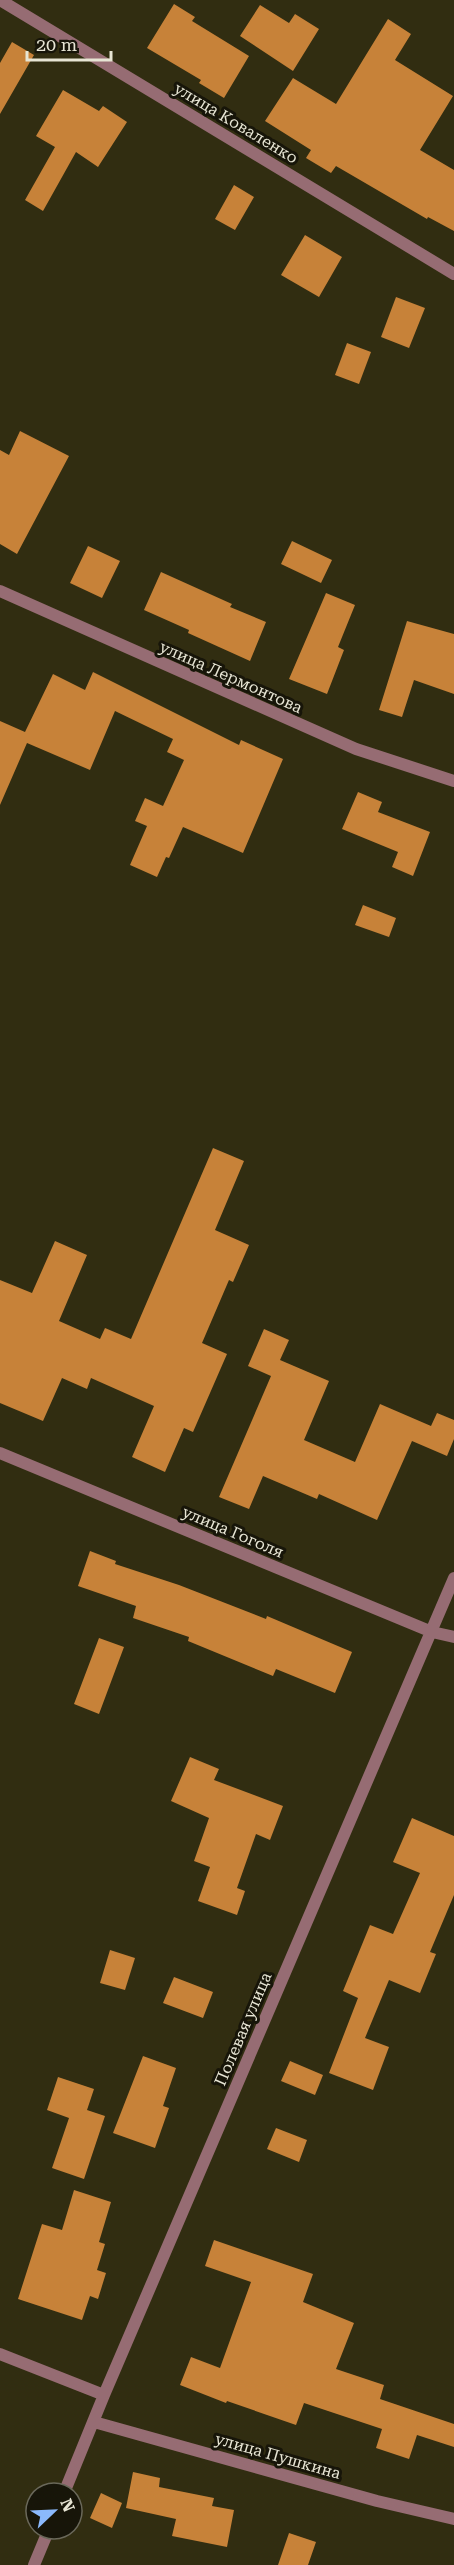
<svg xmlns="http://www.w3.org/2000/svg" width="454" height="2565" viewBox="0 0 454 2565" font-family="'Roboto Serif',serif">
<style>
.building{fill:#c78239}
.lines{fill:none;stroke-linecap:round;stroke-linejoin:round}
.street{stroke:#966c73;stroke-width:12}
.labels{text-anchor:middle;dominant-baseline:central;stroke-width:6;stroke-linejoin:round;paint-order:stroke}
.street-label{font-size:16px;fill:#e7e5d4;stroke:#171509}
</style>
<rect width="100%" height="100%" fill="#312d11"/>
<!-- building -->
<path class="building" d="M174,4l21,13 -3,4 57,35 -25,42 -25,-15 2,-3 -54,-32z
M260,5l29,18 6,-9 24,15 -26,42 -53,-35z
M388,19l23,15 -16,26 58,36 -33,54 34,20v61l-26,-14 -1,2 -91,-53 -5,7 -25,-15 5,-8 -46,-29 28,-43 43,26z
M12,42l22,13 -34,59v-51z
M63,90l36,21 4,-5 24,16 -29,45 -22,-15 -33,59 -18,-11 30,-53 -19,-11z
M234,185l20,12 -19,33 -20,-11z
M305,235l37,22 -23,40 -38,-22z
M396,297l29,11 -16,40 -28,-11z
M347,343l24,9 -12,32 -24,-9z
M20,431l49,25 -52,98 -17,-10v-94l9,5z
M292,541l40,19 -11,23 -40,-19z
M88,546l32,15 -18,37 -32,-15z
M161,572l71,32 -2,3 36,15 -16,39 -62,-28 1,-3 -45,-20z
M326,593l29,12 -17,42 6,3 -17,44 -38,-15z
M407,621l47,13v60l-40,-14 -12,37 -23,-7z
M93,672l146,73 2,-5 42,19 -40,94 -60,-26 -14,31 -3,-1 -9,20 -27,-12 17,-39 -12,-5 10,-23 18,8 21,-46 -17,-8 6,-13 -58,-28 -25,59 -63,-27 -27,62v-84l25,11 28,-58 32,16z
M358,792l24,10 -4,10 52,20 -17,44 -21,-9 6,-15 -56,-23z
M363,905l33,13 -7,19 -34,-12z
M213,1148l31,13 -29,69 34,15 -16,37 -4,-2 -27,63 25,11 -34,78 -9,-4 -19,44 -33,-15 22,-51 -63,-28 -4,11 -25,-11 -19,43 -43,-18v-123l32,13 23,-52 32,14 -28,66 41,18 5,-11 26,11z
M264,1329l25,11 -9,20 49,21 -25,59 51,22 25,-58 51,22 6,-13 17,7v19l-7,17 -35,-15 -35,79 -58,-26 -2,5 -54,-23 -14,33 -30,-12 52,-121 -23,-10z
M90,1551l26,10 -1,3 64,21 87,34 1,-3 85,36 -17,41 -59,-24 -3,7 -85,-35 1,-4 -56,-19 3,-12 -58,-20z
M99,1638l25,9 -25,67 -25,-10z
M190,1757l29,12 -5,11 69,26 -13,34 -14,-6 -19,54 8,3 -8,24 -39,-14 12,-34 -16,-6 15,-43 -38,-17z
M412,1818l42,18v59l-24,57 6,2 -16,39 -31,-13 -24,58 24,9 -16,43 -44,-17 29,-75 -15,-7 27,-66 23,9 27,-61 -27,-11z
M110,1950l25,8 -10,32 -25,-7z
M174,1977l39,15 -10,26 -40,-15z
M143,2056l33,12 -13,38 6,2 -14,40 -42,-15z
M290,2061l33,14 -8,20 -34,-14z
M58,2077l36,12 -7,21 18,6 -21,63 -32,-11 17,-50 -22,-8z
M276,2128l31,12 -8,22 -32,-13z
M74,2190l37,12 -12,40 6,2 -8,26 9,3 -8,26 -8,-3 -8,24 -64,-21 24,-75 20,6z
M214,2240l99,34 -10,28 51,21 -18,46 48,16 -4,14 74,25v23l-37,-12 -8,24 -33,-11 6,-19 -78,-26 -8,22 -69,-24 -1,2 -46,-18 11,-28 29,11 31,-86 -46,-16z
M133,2472l27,6 -1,9 55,11 -2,8 22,4 -7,37 -55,-11 4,-17 -50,-11z
M101,2493l21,10 -10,25 -22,-10z
M289,2533l27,9 -8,23h-30z"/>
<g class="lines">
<!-- street -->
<path class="street" d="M0,0l454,274
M0,591l356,158 98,32
M0,1453l432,179 22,5
M0,2354l104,41
M94,2422l283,79 77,18
M64,2493l40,-98 350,-817
M34,2565l15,-36"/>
</g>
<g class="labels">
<!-- street labels -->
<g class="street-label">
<text transform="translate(236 123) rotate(31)">улица Коваленко</text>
<text transform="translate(231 677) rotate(24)">улица Лермонтова</text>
<text transform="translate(233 1532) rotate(23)">улица Гоголя</text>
<text transform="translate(243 2029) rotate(-67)">Полевая улица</text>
<text transform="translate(278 2456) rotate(16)">улица Пушкина</text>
</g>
</g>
<!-- north arrow -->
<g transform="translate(54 2511) rotate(67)"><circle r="28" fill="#171509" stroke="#6a685a" stroke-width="1.5"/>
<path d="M0-4.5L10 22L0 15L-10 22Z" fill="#8bb9fc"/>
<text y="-9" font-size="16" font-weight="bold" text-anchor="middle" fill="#e7e5d4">N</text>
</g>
<!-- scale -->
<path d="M27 51v9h84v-9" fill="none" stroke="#e7e5d4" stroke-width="3"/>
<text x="36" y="51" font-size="18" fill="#e7e5d4" stroke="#171509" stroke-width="4.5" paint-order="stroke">20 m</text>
</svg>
